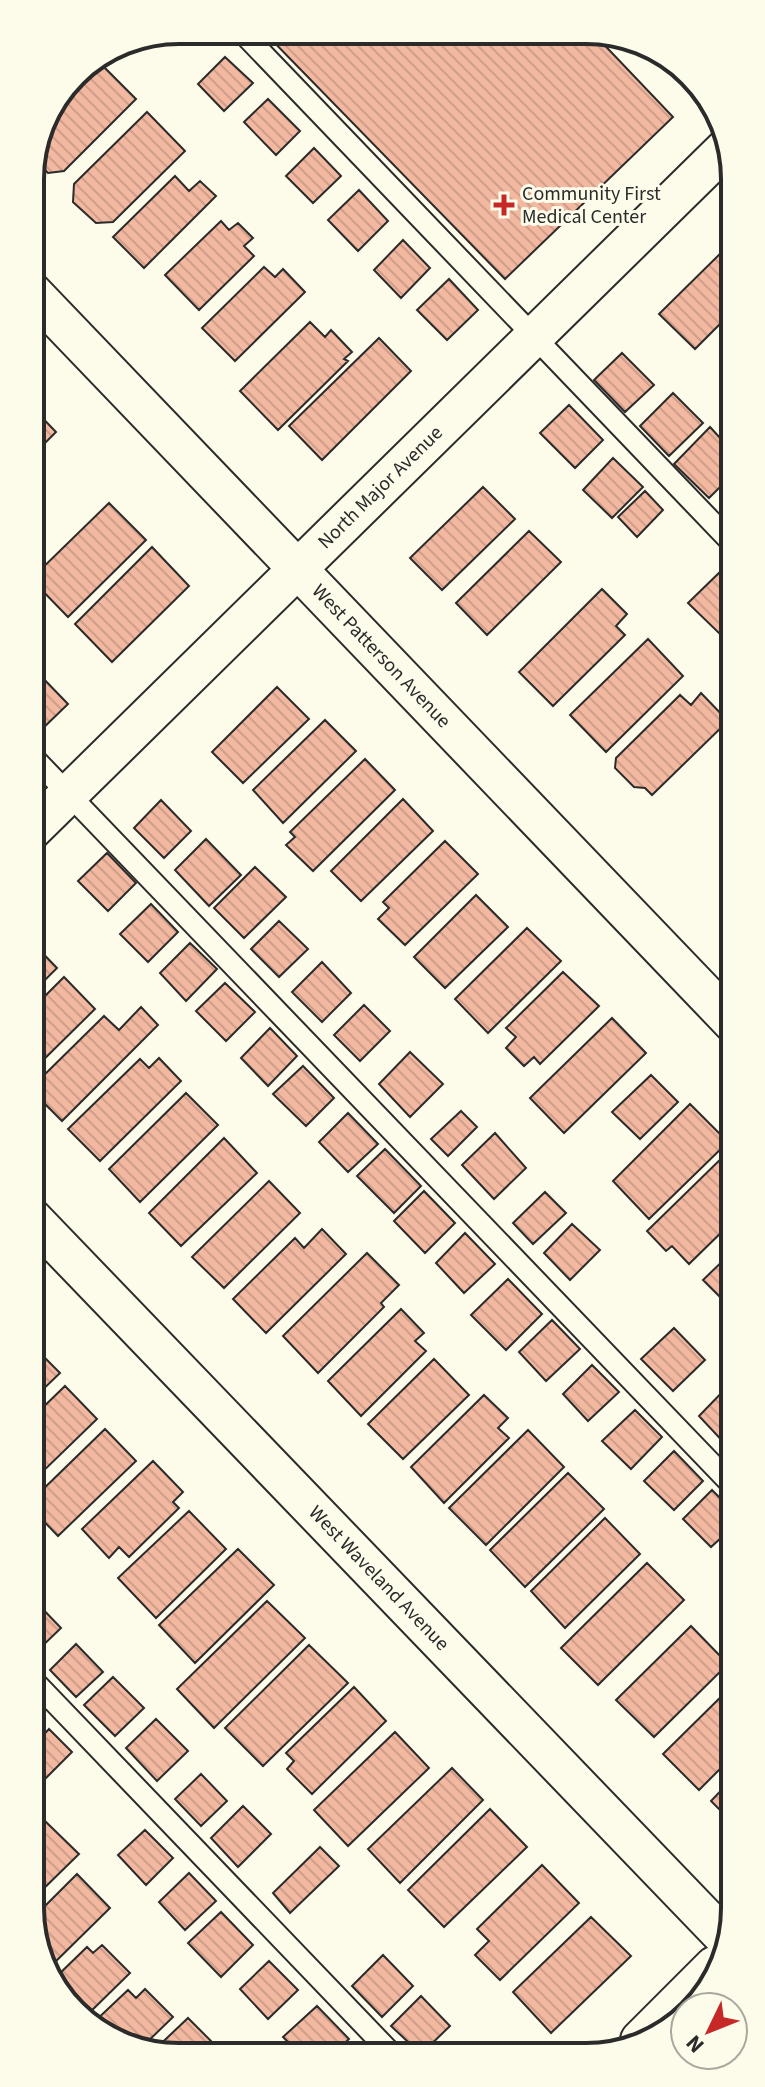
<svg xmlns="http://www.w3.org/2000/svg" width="765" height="2087" viewBox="0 0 765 2087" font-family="'Source Sans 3',sans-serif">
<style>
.building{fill:url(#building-back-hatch);stroke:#2b2b2b;stroke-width:2}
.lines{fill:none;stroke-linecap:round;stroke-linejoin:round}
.lane-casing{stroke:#2b2b2b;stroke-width:24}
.street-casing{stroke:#2b2b2b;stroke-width:42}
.lane{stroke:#fdfbea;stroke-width:20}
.street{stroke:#fdfbea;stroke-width:38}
.poi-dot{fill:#c62828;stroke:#fdfbea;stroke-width:3}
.labels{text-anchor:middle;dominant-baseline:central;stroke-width:6;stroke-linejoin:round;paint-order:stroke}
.poi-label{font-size:20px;fill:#2b2b2b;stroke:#fdfbea;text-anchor:start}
.street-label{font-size:20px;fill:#2b2b2b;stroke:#fdfbea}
.rim{fill:none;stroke:#2b2b2b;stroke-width:4}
</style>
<defs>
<pattern id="building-back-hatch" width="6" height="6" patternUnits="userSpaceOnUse" patternTransform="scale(2)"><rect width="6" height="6" fill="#f2b8a0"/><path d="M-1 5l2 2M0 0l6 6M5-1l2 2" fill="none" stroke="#d09e8a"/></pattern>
</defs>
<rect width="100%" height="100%" fill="#fdfbea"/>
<!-- building -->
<path class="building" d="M181,30l-15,15 -8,-7 21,-8z
M263,31l330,2 80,84 -168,162z
M225,57l28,26 -29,28 -26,-27z
M98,61l38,38 -72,72 -16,2 -15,-15 12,-44z
M268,99l32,32 -24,24 -32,-33z
M147,112l38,39 -72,71 -17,1 -23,-21 1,-18z
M314,148l27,28 -28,27 -27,-27z
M175,176l14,15 11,-10 16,15 -72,72 -31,-31z
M359,190l29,31 -30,30 -30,-31z
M221,221l8,9 9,-7 15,15 -9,8 10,10 -55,54 -34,-35z
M403,240l27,28 -29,30 -27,-28z
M732,242v70l-37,37 -36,-35z
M264,267l11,10 8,-8 22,23 -70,69 -33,-33z
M449,279l29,31 -31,30 -30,-30z
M310,322l15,15 6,-7 21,22 -8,7 4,2 -70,69 -38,-39z
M379,338l32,33 -89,89 -33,-34z
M622,353l32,32 -29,27 -31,-32z
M673,393l30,30 -34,33 -29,-30z
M569,405l34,35 -28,28 -35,-35z
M31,406l25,26 -25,25z
M710,427l22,24 1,36 -7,-6 -17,17 -35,-34z
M613,458l30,29 -31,31 -29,-28z
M483,487l32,32 -73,71 -32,-32z
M645,491l18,19 -26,27 -19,-20z
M109,503l37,37 -78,77 -37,-38z
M529,531l32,31 -74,73 -31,-32z
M152,547l37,39 -77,76 -37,-38z
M722,570l11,11v45l-11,10 -34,-33z
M602,589l25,25 -11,12 9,9 -72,71 -34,-34z
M648,639l35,37 -77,76 -36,-37z
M38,673l30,31 -29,28 -8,-8v-44z
M277,687l32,32 -66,64 -31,-31z
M701,693l27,28 -76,74 -7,-7 -11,-1 -19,-19 1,-10 64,-63 11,10z
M325,720l31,31 -73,72 -30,-33z
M365,759l30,31 -82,81 -27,-26 9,-8 -5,-5z
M403,799l30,32 -72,70 -30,-30z
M161,800l30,31 -27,27 -30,-30z
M206,839l35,36 -32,31 -34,-36z
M445,841l33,33 -73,71 -27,-26 11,-11 -6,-6z
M107,853l29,30 -28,28 -30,-30z
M255,867l31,30 -42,41 -30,-30z
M476,895l32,32 -63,61 -31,-31z
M151,904l27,28 -30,30 -28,-28z
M279,921l29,28 -29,28 -28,-28z
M527,928l34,33 -73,72 -33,-34z
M31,941l26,27 -25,25z
M190,943l27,26 -31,32 -26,-28z
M322,962l29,31 -29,29 -30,-30z
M563,972l36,34 -59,58 -6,-7 -10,9 -18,-18 10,-11 -10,-9z
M64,977l31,32 -63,62v-62z
M225,983l30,29 -29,29 -30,-30z
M364,1005l26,26 -30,30 -26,-26z
M141,1007l17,18 -96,96 -30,-30v-4l72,-71 15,14z
M612,1018l34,35 -82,80 -34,-35z
M270,1028l27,28 -29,30 -27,-28z
M410,1052l33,32 -33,33 -31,-33z
M159,1058l22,23 -81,80 -32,-32 72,-70 9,9z
M303,1066l31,32 -28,28 -33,-32z
M651,1075l27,27 -38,37 -28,-27z
M186,1093l32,32 -78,77 -31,-33z
M690,1104l38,38 -79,77 -36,-38z
M461,1111l16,16 -29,29 -17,-17z
M348,1113l30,31 -30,28 -29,-30z
M495,1133l31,35 -32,31 -32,-34z
M224,1138l33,35 -76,73 -32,-33z
M385,1149l36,37 -27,27 -37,-37z
M731,1149l3,71 -45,44 -17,-18 -6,5 -19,-20z
M269,1181l31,32 -76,75 -32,-31z
M424,1191l31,32 -30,30 -31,-32z
M545,1192l21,21 -33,31 -20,-21z
M572,1224l28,26 -30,30 -26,-27z
M322,1229l24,25 -80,79 -33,-34 62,-61 9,10z
M465,1233l30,31 -31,29 -28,-30z
M734,1250v61l-31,-31z
M367,1253l32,32 -18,18 3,4 -66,66 -35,-37z
M508,1279l34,35 -36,36 -35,-35z
M401,1309l23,24 -9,8 11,10 -65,65 -33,-35z
M552,1320l28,29 -34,32 -27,-29z
M674,1328l31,32 -32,31 -32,-32z
M32,1345l28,28 -28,27z
M434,1359l35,36 -66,64 -35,-35z
M592,1365l27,27 -31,29 -25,-27z
M733,1381l1,62 -5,5 -30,-32z
M65,1386l32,33 -65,63v-64z
M484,1395l24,23 -10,10 11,10 -65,65 -33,-36z
M635,1410l27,27 -31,32 -29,-28z
M105,1429l31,32 -78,75 -26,-27v-9z
M528,1430l36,37 -78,78 -37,-37z
M674,1451l29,30 -29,29 -30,-29z
M153,1461l30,31 -10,10 6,6 -50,49 -10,-10 -10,11 -27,-29z
M568,1473l36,36 -79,78 -35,-37z
M712,1490l22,22v14l-23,21 -28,-28z
M189,1511l37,38 -70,69 -38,-40z
M605,1518l35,36 -75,74 -34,-37z
M238,1549l36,36 -79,78 -36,-38z
M647,1563l37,37 -86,85 -37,-37z
M267,1601l38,37 -91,90 -37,-39z
M36,1602l25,26 -27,26 -2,-49z
M691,1626l37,38 -74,73 -38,-37z
M76,1644l27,28 -27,25 -26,-27z
M309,1645l39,38 -85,83 -38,-38z
M113,1677l31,31 -29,28 -31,-31z
M734,1684v71l-35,35 -36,-36z
M354,1687l32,34 -74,73 -25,-25 7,-8 -8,-8z
M156,1719l32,32 -31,30 -31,-33z
M49,1729l23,23 -33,33 -6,-6v-33z
M395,1732l34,36 -81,78 -34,-36z
M452,1768l31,32 -83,83 -32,-34z
M201,1774l26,27 -26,25 -26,-27z
M734,1777l1,48 -24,-24z
M243,1806l28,28 -33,33 -27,-29z
M490,1809l37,38 -83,80 -36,-37z
M45,1821l34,33 -46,45v-66z
M145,1830l28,28 -27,27 -28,-30z
M320,1847l19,19 -49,47 -17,-20z
M542,1865l37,38 -79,77 -25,-25 14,-14 -12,-12z
M189,1873l27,28 -31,29 -26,-28z
M77,1874l33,34 -61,60 -16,-31v-19z
M221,1912l32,33 -32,32 -33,-34z
M591,1917l40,39 -80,77 -38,-41z
M102,1945l28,28 -46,45 -11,-5 -18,-35 32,-31 6,6z
M383,1955l30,31 -31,31 -30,-31z
M269,1961l29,29 -30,29 -28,-30z
M145,1989l28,28 -33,32 -47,-26 35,-33 8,8z
M421,1996l29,30 -29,28 -30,-28z
M317,2006l32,33 -16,15h-33l-17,-17z
M188,2018l34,34 -72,2z"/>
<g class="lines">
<defs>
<path id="lane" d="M240,30l493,514
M31,755l703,732
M33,1680l359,374"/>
<g id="street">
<path id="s1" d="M31,291l702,732"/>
<path id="s2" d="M31,831l698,-686"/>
<path id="s3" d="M32,1218l694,721"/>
<path d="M640,2040l74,-74"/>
</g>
</defs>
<!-- lane casing -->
<use href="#lane" class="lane-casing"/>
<!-- street casing -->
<use href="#street" class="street-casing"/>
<!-- lane -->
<use href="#lane" class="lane"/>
<!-- street -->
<use href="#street" class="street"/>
</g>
<!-- markers -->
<path class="poi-dot" d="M500 193h8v8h8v8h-8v8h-8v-8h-8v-8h8z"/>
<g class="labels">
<!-- poi labels -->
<g class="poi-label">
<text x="522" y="194">Community First<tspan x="522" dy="23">Medical Center</tspan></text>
</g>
<!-- street labels -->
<g class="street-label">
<text stroke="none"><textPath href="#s2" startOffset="490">North Major Avenue</textPath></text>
<text stroke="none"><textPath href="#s1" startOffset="506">West Patterson Avenue</textPath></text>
<text stroke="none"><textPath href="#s3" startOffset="500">West Waveland Avenue</textPath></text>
</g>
</g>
<!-- crop -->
<path d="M0 0H765V2087H0ZM179 44H586A135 135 0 0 1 721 179V1908A135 135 0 0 1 586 2043H179A135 135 0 0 1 44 1908V179A135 135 0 0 1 179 44Z" fill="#fdfbea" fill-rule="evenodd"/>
<path class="rim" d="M179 44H586A135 135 0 0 1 721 179V1908A135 135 0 0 1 586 2043H179A135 135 0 0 1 44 1908V179A135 135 0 0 1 179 44Z"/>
<!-- north arrow -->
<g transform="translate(709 2031) rotate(227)"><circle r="38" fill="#fdfbea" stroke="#a9a89e" stroke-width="2"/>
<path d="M0-6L14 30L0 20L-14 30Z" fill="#c62828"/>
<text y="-12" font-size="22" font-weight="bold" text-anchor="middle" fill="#2b2b2b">N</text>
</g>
</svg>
